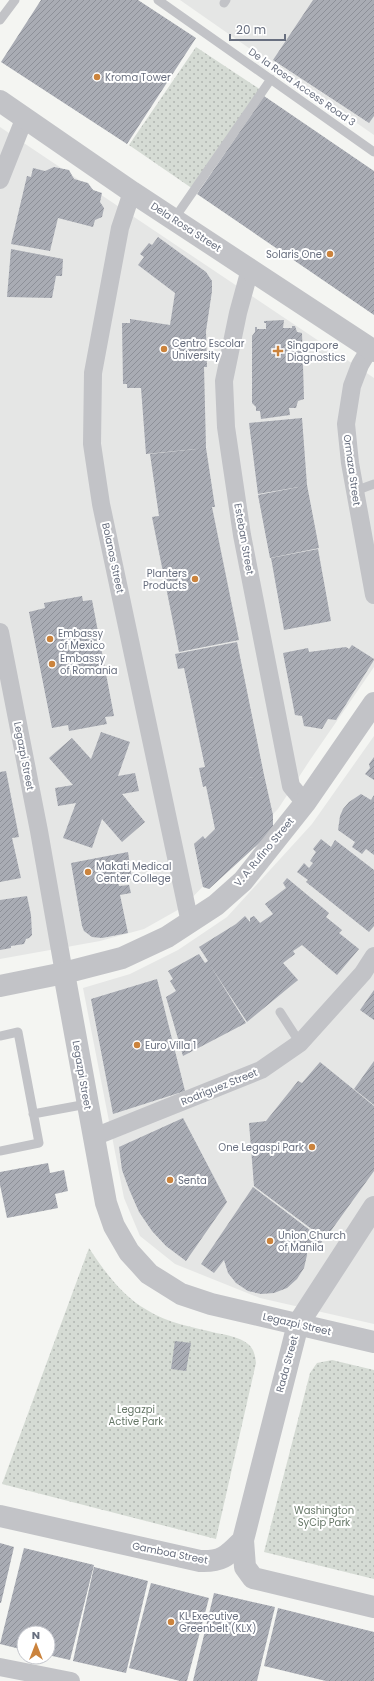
<svg xmlns="http://www.w3.org/2000/svg" width="374" height="1681" viewBox="0 0 374 1681" font-family="Poppins,sans-serif">
<style>
.built{fill:#e5e6e5}
.park{fill:url(#park-dots)}
.building{fill:url(#building-hatch)}
.lines{fill:none;stroke-linecap:round;stroke-linejoin:round}
.service{stroke:#c2c3c7;stroke-width:9}
.minor{stroke:#c2c3c7;stroke-width:18}
.tertiary{stroke:#c2c3c7;stroke-width:22}
.poi-dot{fill:#cb833c;stroke:#fff;stroke-width:1.5}
.labels{text-anchor:middle;dominant-baseline:central;stroke-width:4;stroke-linejoin:round;paint-order:stroke}
.poi-label{font-size:10px;fill:#686f7f;stroke:#fff;text-anchor:start}
.street-label{font-size:10px;fill:#686f7f;stroke:#fff}
.park-label{font-size:10px;fill:#667767;stroke:#fff}
</style>
<defs>
<pattern id="park-dots" width="8" height="8" patternUnits="userSpaceOnUse"><rect width="8" height="8" fill="#d5dbd4"/><path d="M2 2h.1M6 6h.1" fill="none" stroke="#b1b6b1" stroke-width="1.8" stroke-linecap="round"/></pattern>
<pattern id="building-hatch" width="6" height="6" patternUnits="userSpaceOnUse"><rect width="6" height="6" fill="#a9acb4"/><path d="M-1 1l2-2M0 6l6-6M5 7l2-2" fill="none" stroke="#8d9098"/></pattern>
</defs>
<rect width="100%" height="100%" fill="#f4f5f2"/>
<!-- built -->
<path class="built" d="M180,0h194v135z
M0,127l374,251v289l-64,93 -32,49 -95,98 -39,22 -44,12 -100,18z
M374,736v588l-114,-26 -85,-34 -35,-28 -16,-38 -41,-210 47,-14 48,-24 49,-33 85,-93z"/>
<!-- park -->
<path class="park" d="M196,47l65,43 -68,99 -64,-44z
M89,1248c15,23 33,48 58,62 20,13 46,17 69,23 11,2 23,4 32,11 6,5 7,11 8,19l-40,176 -214,-55z
M332,1360l42,10v209l-110,-27 46,-179 7,-10z"/>
<!-- building -->
<path class="building" d="M41,0h97l58,38 -69,106 -126,-82z
M313,0h61v116l-5,7 -96,-63z
M264,96l110,75v144l-177,-121z
M54,167l15,3 5,9 14,4 5,7 9,3 -2,9 4,6 -2,9 -7,3 -2,7 -35,-9 -8,33 -39,-7 16,-68 4,1 2,-9 12,3z
M158,237l48,35 6,9v10l-6,40 1,36h-3l2,81 -60,6 -5,-66h-14v-4h-4l-1,-61h8v-4l40,6 5,-32 -37,-28 6,-8 -4,-3 9,-11 3,2z
M11,249l52,10 -1,17h-6l-4,22 -45,-1z
M284,320l-1,8h9v-2h3l2,6 5,1 2,66 -6,2 -2,7h-7l1,7 -29,4 -1,-8h-4v-4l-4,-4v-67l3,-4v-5h2v2h9v-6h-2v-2z
M302,418l5,67 12,63 -49,10 -12,-63 46,-9 -46,8 -9,-71z
M206,448l9,59h-3l27,133 -60,12 -27,-135 25,-4 -18,3 -9,-62z
M318,549l13,72 -47,9 -13,-72z
M82,596l1,5 9,-1 22,116 -9,1 2,7 -38,7 -1,-6 -16,3 -23,-116 16,-4 -1,-5z
M237,642l27,133 -16,3 16,-3 9,40v12l-6,9 -58,53 -6,-2 -9,-43 9,-8 2,3 10,-10 -9,-43 -3,1 -4,-19 6,-1 -21,-99 -6,1 -3,-15z
M352,645l22,14v1l-38,60 -8,-1 -6,10 -18,-3 -2,-10 -7,-1 -12,-62 25,-5 1,4 37,-5 3,2z
M101,732l29,10 -12,34 17,-3 4,18 -17,3 23,28 -23,20 -20,-23 -10,29 -29,-10 13,-35 -18,3 -3,-18 18,-3 -24,-27 23,-20 19,21z
M374,757v23l-9,-6 5,-6 -1,-4z
M6,771l13,66 -7,1 9,40 -21,4v-110z
M361,794l10,6 3,-5v60l-8,-6 -4,5 -10,-7 3,-5 -17,-12 2,-14 3,-7 6,-7z
M321,839l10,8 4,-7 39,30v56l-5,6 -63,-50 2,-2 -11,-8 7,-9 5,5 4,-5 -3,-2 6,-9 -3,-3z
M128,852l4,27 -14,3 1,4 10,-1 2,8 -11,2 8,38 -26,5 -10,-1 -8,-6 -2,-5 -11,-63z
M287,878l42,35 -3,4 16,13 -3,3 20,16 -22,26 -35,-30 -9,6 2,3 -12,9 15,17 -51,42 -37,-57 36,58 -63,33 -17,-59 10,-6 -6,-10 3,-2 -5,-8 31,-17 6,9 3,-2 -9,-14 37,-23 9,-8 5,6v-4l4,-2 6,7 13,-9 -8,-10 21,-16 -3,-5z
M27,896l4,19 1,20 -3,3 -3,1 -2,5 -13,2v2l-11,2v-50z
M157,979l28,112 -72,23 -22,-115z
M374,990v30l-14,-10z
M374,1061v44l-20,-16z
M320,1062l54,44v65l-49,68 -71,-53 -5,-63 17,-2 32,-40 4,2z
M183,1118l44,84 -41,59 -20,-15 -14,-15 -13,-19 -10,-23 -7,-19 -3,-23z
M48,1163l2,10 14,-3 4,21 -13,3 3,14 -51,10 -7,-33v-13z
M253,1187l70,53 -7,11 -10,-9 1,13 -3,13 -7,11 -10,9 -13,5 -13,1 -13,-3 -12,-8 -8,-10 -4,-13 -10,13 -13,-9z
M175,1341l16,2 -5,28 -15,-2z
M0,1543l14,4 -13,56h-1z
M24,1548l70,17 -24,95 -22,-5v-22h-24v17l-24,-6z
M94,1567l54,14 -22,92 -53,-12z
M151,1583l58,15 -22,83h-7l-51,-13z
M214,1593l61,14 -18,74h-64z
M278,1608l96,24v49h-48l-62,-15z"/>
<g class="lines">
<!-- service -->
<path class="service" d="M158,0l216,152
M224,3l2,-3
M0,20l15,-20
M174,219l97,-140
M355,491l19,-7
M280,1012l20,31
M0,1036l18,-4 21,111 -39,8
M33,1114l54,-10"/>
<!-- minor -->
<path class="minor" d="M0,180l25,-63
M132,192l-12,36 -27,145 -1,71 9,60 89,419
M250,269l-12,44 -14,68 2,46 16,108 49,251 14,17
M370,348l-10,17 -8,21 -6,38 4,39 24,132
M0,632l39,199 25,142
M94,1137l167,-67 39,-27 63,-70 11,-17
M0,1667l71,14"/>
<!-- tertiary -->
<path class="tertiary" d="M0,101l132,91 242,159
M64,973l42,230 8,23 15,26 20,22 32,20 30,10 163,38
M0,986l64,-13 58,-15 45,-21 49,-32 27,-24 62,-78 69,-100
M374,1207l-76,117 -55,216 2,27 8,11 121,29
M0,1516l200,45c23,1 28,-6 43,-21"/>
</g>
<!-- markers -->
<g class="poi-dot">
<circle cx="97" cy="77" r="4"/>
<circle cx="330" cy="254" r="4"/>
<circle cx="164" cy="349" r="4"/>
<path d="M276 345h4v4h4v4h-4v4h-4v-4h-4v-4h4z"/>
<circle cx="195" cy="579" r="4"/>
<circle cx="50" cy="639" r="4"/>
<circle cx="52" cy="664" r="4"/>
<circle cx="88" cy="872" r="4"/>
<circle cx="137" cy="1045" r="4"/>
<circle cx="312" cy="1147" r="4"/>
<circle cx="170" cy="1180" r="4"/>
<circle cx="270" cy="1241" r="4"/>
<circle cx="171" cy="1622" r="4"/>
</g>
<g class="labels">
<!-- poi labels -->
<g class="poi-label">
<text x="105" y="77">Kroma Tower</text>
<text x="322" y="254" text-anchor="end">Solaris One</text>
<text x="172" y="343">Centro Escolar<tspan x="172" dy="12">University</tspan></text>
<text x="287" y="345">Singapore<tspan x="287" dy="12">Diagnostics</tspan></text>
<text x="187" y="573" text-anchor="end">Planters<tspan x="187" dy="12">Products</tspan></text>
<text x="58" y="633">Embassy<tspan x="58" dy="12">of Mexico</tspan></text>
<text x="60" y="658">Embassy<tspan x="60" dy="12">of Romania</tspan></text>
<text x="96" y="866">Makati Medical<tspan x="96" dy="12">Center College</tspan></text>
<text x="145" y="1045">Euro Villa 1</text>
<text x="304" y="1147" text-anchor="end">One Legaspi Park</text>
<text x="178" y="1180">Senta</text>
<text x="278" y="1235">Union Church<tspan x="278" dy="12">of Manila</tspan></text>
<text x="179" y="1616">KL Executive<tspan x="179" dy="12">Greenbelt (KLX)</tspan></text>
</g>
<!-- street labels -->
<g class="street-label">
<text transform="translate(302 87) rotate(35)">De la Rosa Access Road 3</text>
<text transform="translate(186 227) rotate(33)">Dela Rosa Street</text>
<text transform="translate(352 470) rotate(82)">Ormaza Street</text>
<text transform="translate(244 539) rotate(80)">Esteban Street</text>
<text transform="translate(113 558) rotate(78)">Bolanos Street</text>
<text transform="translate(24 756) rotate(79)">Legazpi Street</text>
<text transform="translate(264 852) rotate(-50)">V. A. Rufino Street</text>
<text transform="translate(82 1075) rotate(80)">Legazpi Street</text>
<text transform="translate(219 1087) rotate(-22)">Rodriguez Street</text>
<text transform="translate(297 1324) rotate(13)">Legazpi Street</text>
<text transform="translate(287 1364) rotate(-75)">Rada Street</text>
<text transform="translate(170 1553) rotate(11)">Gamboa Street</text>
</g>
<!-- park labels -->
<g class="park-label">
<text x="136" y="1409">Legazpi<tspan x="136" dy="12">Active Park</tspan></text>
<text x="324" y="1510">Washington<tspan x="324" dy="12">SyCip Park</tspan></text>
</g>
</g>
<!-- north arrow -->
<g transform="translate(36 1645)"><circle r="19" fill="#ffffff" stroke="#c3c5cc"/>
<path d="M0-3L7 15L0 10L-7 15Z" fill="#cb833c"/>
<text y="-6" font-size="11" font-weight="bold" text-anchor="middle" fill="#686f7f">N</text>
</g>
<!-- scale -->
<path d="M230 34v6h55v-6" fill="none" stroke="#686f7f" stroke-width="2"/>
<text x="236" y="34" font-size="12" fill="#686f7f" stroke="#ffffff" stroke-width="3" paint-order="stroke">20 m</text>
</svg>
